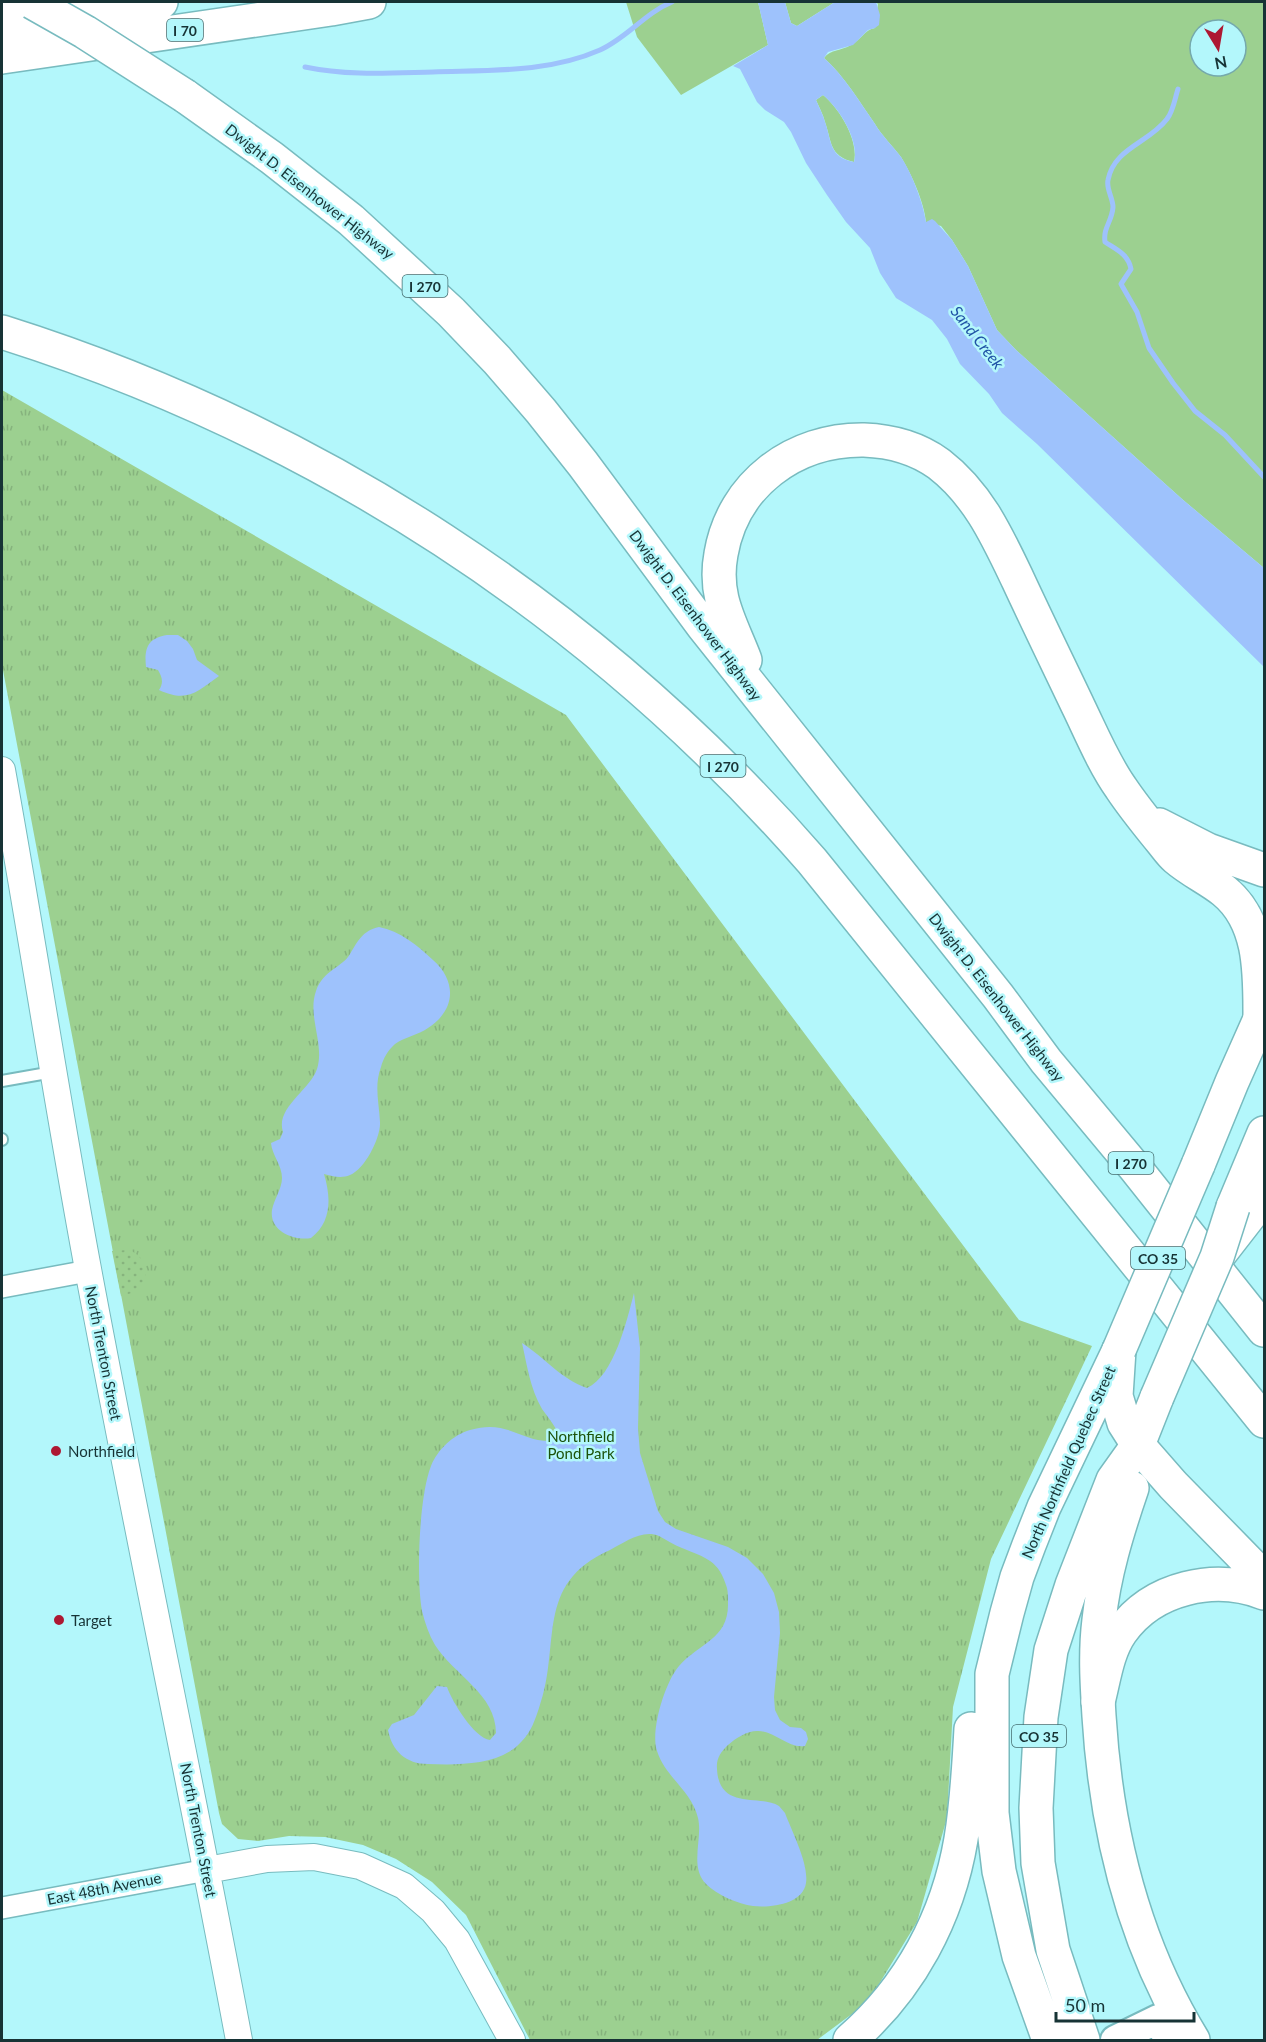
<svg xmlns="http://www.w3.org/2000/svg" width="1266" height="2042" viewBox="0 0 1266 2042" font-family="Lato,sans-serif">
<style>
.grass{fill:#9cd090;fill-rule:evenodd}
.park{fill:url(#park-tufts)}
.garden{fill:url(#garden-dots)}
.water{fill:#9ec2fc;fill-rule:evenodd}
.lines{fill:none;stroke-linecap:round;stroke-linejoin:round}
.stream{stroke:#9ec2fc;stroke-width:5}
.service-casing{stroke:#78bbbf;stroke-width:14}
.minor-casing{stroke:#78bbbf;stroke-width:24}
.tertiary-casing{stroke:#78bbbf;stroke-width:28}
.secondary-casing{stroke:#78bbbf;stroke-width:32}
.primary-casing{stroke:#78bbbf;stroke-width:36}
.motorway-casing{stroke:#78bbbf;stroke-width:36}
.service{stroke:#fff;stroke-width:10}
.minor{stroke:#fff;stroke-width:21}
.tertiary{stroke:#fff;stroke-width:26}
.secondary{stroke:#fff;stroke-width:28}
.primary{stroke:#fff;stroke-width:33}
.motorway{stroke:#fff;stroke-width:33}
.primary-bridge-casing{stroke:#78bbbf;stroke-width:36;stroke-linecap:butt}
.motorway-bridge-casing{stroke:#78bbbf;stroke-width:36;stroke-linecap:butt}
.primary-bridge{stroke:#fff;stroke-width:33}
.motorway-bridge{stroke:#fff;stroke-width:33}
.poi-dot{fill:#ad1832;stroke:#b3f7fb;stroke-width:2}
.labels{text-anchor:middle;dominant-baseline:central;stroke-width:5;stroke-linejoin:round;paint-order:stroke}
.shield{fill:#b3f7fb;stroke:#466e70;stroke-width:1.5}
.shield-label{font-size:14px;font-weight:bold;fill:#173335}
.street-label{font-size:15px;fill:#173335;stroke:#b3f7fb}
.park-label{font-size:15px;fill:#1c520a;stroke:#b3f7fb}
.poi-label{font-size:15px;fill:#173335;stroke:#b3f7fb;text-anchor:start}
.water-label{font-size:16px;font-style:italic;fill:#2053a6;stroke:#b3f7fb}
</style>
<defs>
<pattern id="park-tufts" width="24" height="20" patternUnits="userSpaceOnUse" patternTransform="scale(1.5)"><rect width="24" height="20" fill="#9cd090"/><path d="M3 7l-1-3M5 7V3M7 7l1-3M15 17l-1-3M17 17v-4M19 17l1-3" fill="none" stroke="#86b37d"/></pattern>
<pattern id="garden-dots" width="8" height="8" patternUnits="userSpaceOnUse" patternTransform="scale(1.5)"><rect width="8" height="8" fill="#9cd090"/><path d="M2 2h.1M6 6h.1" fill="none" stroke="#86b37d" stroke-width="1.8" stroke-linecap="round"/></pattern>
</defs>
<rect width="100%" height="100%" fill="#b3f7fb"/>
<!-- grass -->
<path class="grass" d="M626,2h132l10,43 -87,50 -44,-58z
M785,2h50l-38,24 -6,-3z
M876,2h388v566l-82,-69 -166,-149 -19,-20 -29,-64 -16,-26 -11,-14 -15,-4c-2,-20 -14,-47 -25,-65 -8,-11 -19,-21 -26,-33 -16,-23 -30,-47 -51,-66 7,-9 17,-7 27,-13 10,-5 13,-15 24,-17l3,-24zM1200,30h36v36h-36z
M823,95c16,13 36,45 31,67 -25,-6 -22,-20 -29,-40 -2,-8 -6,-15 -9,-22z"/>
<!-- park -->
<path class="park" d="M2,390l564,325 453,605 73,26 -101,213 -38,148 -6,111 -30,104 -49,80 -51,38h-287l-64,-125 -34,-33 -36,-23 -33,-14 -38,-8 -36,-1 -31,5 -20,-2 -16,-15 -3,-11 -217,-1148z"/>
<!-- garden -->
<path class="garden" d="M129,1250c18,7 22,26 10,41l-18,5 -9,-45z"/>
<!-- water -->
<path class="water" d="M758,2h27l6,21 6,3 38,-24h41l4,13 -1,10 -4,3 -7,2 -15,15 -25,7 -4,6c21,19 35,43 51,66 7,12 18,22 26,33 11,17 22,45 25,65l6,-3 3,2 17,19 16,26 29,64 19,20 166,149 82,69v99l-227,-223 -35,-31 -13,-19 -29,-30 -13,-25 -15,-19 -36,-22 -16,-25 -10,-25 -24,-26 -19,-27 -21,-32 -15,-31 -7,-10 -19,-12 -8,-8 -17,-33 -7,-3 35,-21zM823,95c16,13 37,46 31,67 -25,-5 -22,-20 -29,-40 -2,-7 -6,-15 -9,-22z
M167,635h11l9,6 6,8 4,11 22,16c-22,16 -32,27 -60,14 5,-8 3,-13 -1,-20l-12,-3c-2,-19 2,-29 21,-32z
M379,927c21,4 38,18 54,33 24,21 23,50 -5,68 -10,7 -23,9 -33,16 -7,6 -12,15 -14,23 -7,19 -2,35 -1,55 1,15 -15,47 -30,53 -9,4 -18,1 -26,-1 7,23 8,48 -13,64 -17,3 -42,-7 -39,-28 2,-11 10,-21 10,-32 0,-13 -10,-23 -11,-35l9,-4 3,-7c-8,-24 27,-42 34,-63 8,-25 -10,-53 -1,-78 7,-21 27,-24 34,-37 8,-13 12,-23 29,-27z
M634,1293l6,55 -2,80 2,25 18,58 7,11 11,7 52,18 19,11 16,16 11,19 5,19 1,21 -6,64 1,13 5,10 10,7 11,1 5,4 2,7 -3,7c-17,3 -31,-16 -48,-15 -10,0 -21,7 -29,14 -7,7 -12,13 -11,24 2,42 43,25 62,37 2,2 4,5 6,7 7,19 24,51 21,70 -3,21 -35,25 -53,23 -15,-2 -36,-11 -47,-22 -17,-18 -3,-45 -8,-66 -6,-27 -33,-41 -41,-67 -7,-20 8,-69 22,-85 20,-23 50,-27 49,-63 0,-5 0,-11 -1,-15 -8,-28 -21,-30 -45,-40 -8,-3 -15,-8 -23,-12 -17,-7 -35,7 -49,14 -77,34 -48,95 -71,158 -4,12 -8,24 -17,33 -21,25 -64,24 -94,23 -22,0 -36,-13 -40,-34l4,-6 22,-9 23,-29 10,1c5,14 27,51 43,53l6,-7c0,-39 -42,-58 -61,-88 -6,-10 -10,-22 -13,-34 -6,-32 -3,-115 9,-145 7,-17 22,-31 39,-36 37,-11 49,11 80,11l5,-5 1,-7c-4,-7 -9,-13 -14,-20 -12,-21 -15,-44 -20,-66 22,14 40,37 65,45 27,-12 40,-68 47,-95z"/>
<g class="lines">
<!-- stream -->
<path class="stream" d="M305,67c43,9 85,6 128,5 56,-2 115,1 167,-22 27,-12 45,-37 72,-48
M1178,89c-3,9 -5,23 -11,30 -18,24 -53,29 -59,61 -2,9 5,18 5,27 -1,15 -10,20 -8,35 12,8 23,12 26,27l-10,15 16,28 12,36 24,35 22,28 30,24 39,42"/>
<defs>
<path id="service" d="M2,1081l51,-9
M2,1139v1"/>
<path id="minor" d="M2,1287l86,-16
M2,1908l205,-38"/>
<path id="tertiary" d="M2,770c30,166 55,333 86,499 48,258 103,514 151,771
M207,1870l60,-11 47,-2 46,9 44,20 29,25 24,29 55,100"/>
<path id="secondary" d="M1115,2040l43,-21 21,-1 -5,13 -8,9"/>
<path id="primary" d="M1198,1165l34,-83 32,-72
M1233,1207l31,-74
M1218,1256l35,-45 11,-26
M1132,1488c-15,44 -28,86 -33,132 -4,32 -2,64 0,96 7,113 34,226 94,324
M850,2040c60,-52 98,-123 111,-201 6,-36 8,-73 10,-110
M1049,2040l-30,-84 -20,-85 -7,-58v-139l15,-61 10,-36 12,-32 15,-38 75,-157
M1083,2040l-30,-90 -15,-87 -2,-55 5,-91 10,-67 21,-65 41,-105 25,-35 19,-48"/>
<path id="motorway" d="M2,2h2
M2,26l159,-24
M2,57l329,-48 38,-7
M185,96l87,62 79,62 100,92 46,48 44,51 42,53 120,162 295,370 48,65 90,108 128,161
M2,332c314,99 593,280 810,529l452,560
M745,660c-14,-37 -32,-63 -24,-106 12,-70 73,-115 143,-114 27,1 53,8 75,24 39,30 58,72 79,116 20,43 41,86 61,128 13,27 25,56 42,80 12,18 25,34 38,50 6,7 11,15 17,20 15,13 33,21 48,33 38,31 36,84 36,128
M1159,825l49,25 56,20
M1119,1350l-3,46 8,27 14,22 35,40 91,93
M1098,1702c6,-23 9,-50 23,-70 32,-45 94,-58 143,-39"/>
</defs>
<!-- service casing -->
<use href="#service" class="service-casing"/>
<!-- minor casing -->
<use href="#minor" class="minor-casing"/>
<!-- tertiary casing -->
<use href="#tertiary" class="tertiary-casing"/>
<!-- secondary casing -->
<use href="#secondary" class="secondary-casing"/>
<!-- primary casing -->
<use href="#primary" class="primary-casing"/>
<!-- motorway casing -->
<use href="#motorway" class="motorway-casing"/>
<!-- service -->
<use href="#service" class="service"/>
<!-- minor -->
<use href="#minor" class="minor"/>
<!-- tertiary -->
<use href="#tertiary" class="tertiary"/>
<!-- secondary -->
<use href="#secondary" class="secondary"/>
<!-- primary -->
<use href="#primary" class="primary"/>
<!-- motorway -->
<use href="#motorway" class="motorway"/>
<defs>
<path id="primary-bridge" d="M1119,1350l79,-185
M1157,1397l60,-140 16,-50"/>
<path id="motorway-bridge" d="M32,2l53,30 100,64"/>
</defs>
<!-- primary-bridge casing -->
<use href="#primary-bridge" class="primary-bridge-casing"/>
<!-- motorway-bridge casing -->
<use href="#motorway-bridge" class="motorway-bridge-casing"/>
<!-- primary-bridge -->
<use href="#primary-bridge" class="primary-bridge"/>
<!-- motorway-bridge -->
<use href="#motorway-bridge" class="motorway-bridge"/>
</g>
<!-- markers -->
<g class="poi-dot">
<circle cx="56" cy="1451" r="6"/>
<circle cx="59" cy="1620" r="6"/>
</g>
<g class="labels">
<!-- shield labels -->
<g class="shield">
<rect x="167" y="19" width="36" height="22" rx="4.5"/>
<rect x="402.5" y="275" width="45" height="22" rx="4.5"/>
<rect x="700.5" y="755" width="45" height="22" rx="4.5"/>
<rect x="1108.5" y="1152" width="45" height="22" rx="4.5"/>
<rect x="1131" y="1247" width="54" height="22" rx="4.5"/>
<rect x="1012" y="1725" width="54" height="22" rx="4.5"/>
</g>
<g class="shield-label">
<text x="185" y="30">I 70</text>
<text x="425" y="286">I 270</text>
<text x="723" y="766">I 270</text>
<text x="1131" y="1163">I 270</text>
<text x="1158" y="1258">CO 35</text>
<text x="1039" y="1736">CO 35</text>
</g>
<!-- street labels -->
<g class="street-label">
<text transform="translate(310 191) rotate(38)">Dwight D. Eisenhower Highway</text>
<text transform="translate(696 615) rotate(53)">Dwight D. Eisenhower Highway</text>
<text transform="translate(997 997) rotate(52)">Dwight D. Eisenhower Highway</text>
<text transform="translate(104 1353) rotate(79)">North Trenton Street</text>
<text transform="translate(1068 1462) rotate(-66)">North Northfield Quebec Street</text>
<text transform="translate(199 1830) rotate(79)">North Trenton Street</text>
<text transform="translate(104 1888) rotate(-11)">East 48th Avenue</text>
</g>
<!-- park labels -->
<g class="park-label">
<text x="581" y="1436">Northfield<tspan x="581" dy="17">Pond Park</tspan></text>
</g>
<!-- poi labels -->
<g class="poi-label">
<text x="68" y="1451">Northfield</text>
<text x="71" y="1620">Target</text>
</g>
<!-- water labels -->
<g class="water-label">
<text transform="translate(978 337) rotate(52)">Sand Creek</text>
</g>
</g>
<!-- border -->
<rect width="1266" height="2042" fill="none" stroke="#173335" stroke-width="6"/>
<!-- north arrow -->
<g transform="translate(1218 48) rotate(169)"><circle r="28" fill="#b3f7fb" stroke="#75a9ac" stroke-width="1.5"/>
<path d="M0-4.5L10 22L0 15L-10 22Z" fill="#ad1832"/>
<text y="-9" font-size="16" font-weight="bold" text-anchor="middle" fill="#173335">N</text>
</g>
<!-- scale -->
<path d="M1056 2012v9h138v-9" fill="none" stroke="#173335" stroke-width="3"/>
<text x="1065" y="2012" font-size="18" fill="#173335" stroke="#b3f7fb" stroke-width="4.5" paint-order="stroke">50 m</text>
</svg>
